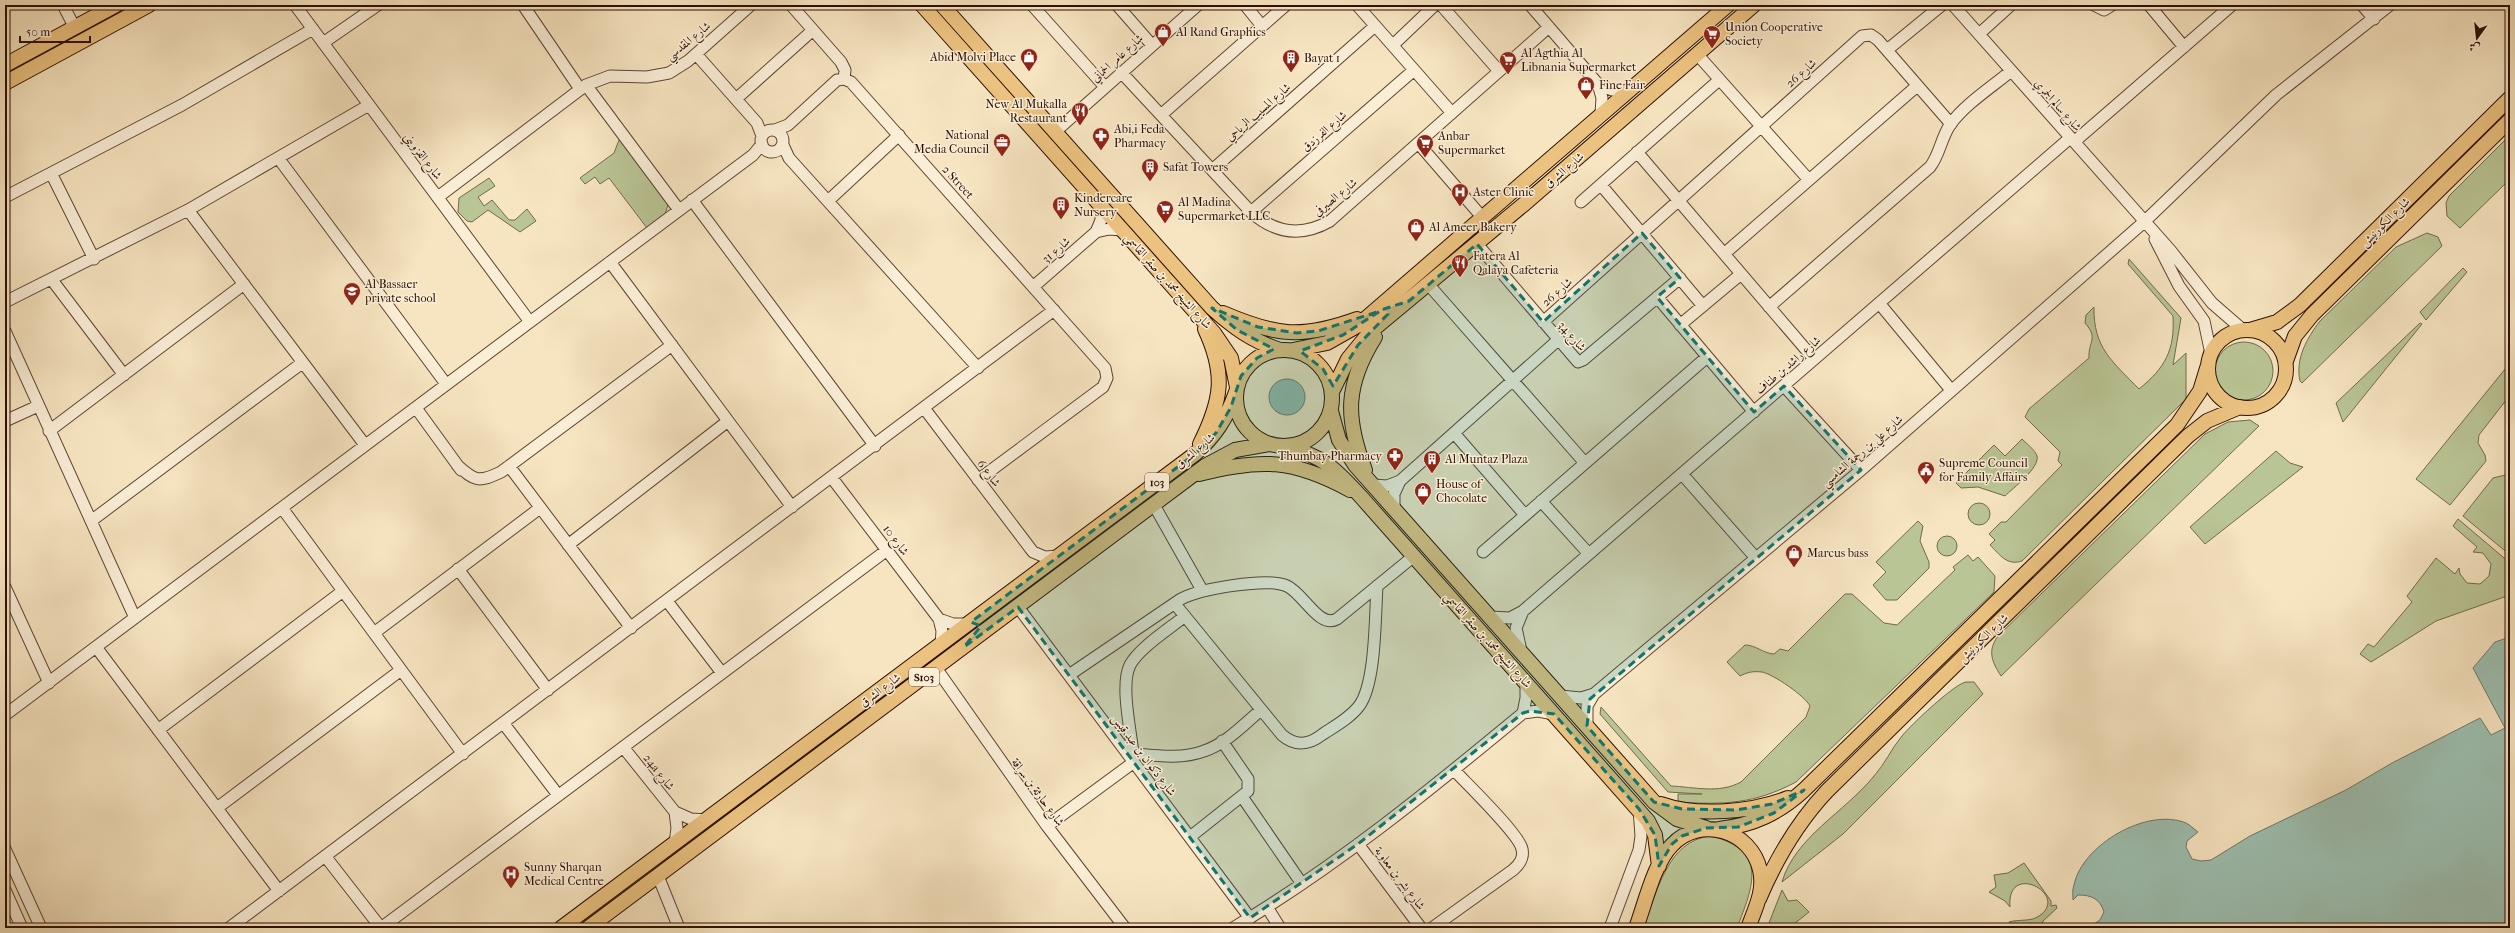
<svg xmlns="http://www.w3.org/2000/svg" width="2515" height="933" viewBox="0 0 2515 933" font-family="'IM FELL French Canon',Amiri,serif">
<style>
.green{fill:#bac595;stroke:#726a4b}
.water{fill:#9dbfb0;stroke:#6f786a}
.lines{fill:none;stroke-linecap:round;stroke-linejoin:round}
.minor-casing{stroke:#5e4431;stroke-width:13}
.major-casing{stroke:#2b0e01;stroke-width:16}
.minor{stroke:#faeed7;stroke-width:11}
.major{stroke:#ecc280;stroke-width:14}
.marked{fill:#0f766e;fill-opacity:0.2;stroke:#0f766e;stroke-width:3;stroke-dasharray:8 5;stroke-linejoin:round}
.labels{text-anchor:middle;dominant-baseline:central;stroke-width:3;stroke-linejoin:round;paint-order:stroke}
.shield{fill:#faeed7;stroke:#695141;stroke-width:1}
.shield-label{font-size:11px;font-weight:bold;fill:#2b0e01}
.poi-label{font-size:12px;fill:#2b0e01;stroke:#faeed7;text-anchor:start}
.street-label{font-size:12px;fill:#2b0e01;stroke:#faeed7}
</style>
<rect width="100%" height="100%" fill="#f7e5c1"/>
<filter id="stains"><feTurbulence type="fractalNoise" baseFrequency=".005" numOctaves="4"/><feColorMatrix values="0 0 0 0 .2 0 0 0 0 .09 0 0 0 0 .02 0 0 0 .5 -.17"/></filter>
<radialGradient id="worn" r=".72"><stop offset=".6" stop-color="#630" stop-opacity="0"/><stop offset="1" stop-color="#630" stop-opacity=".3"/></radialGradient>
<!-- green -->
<path class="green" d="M621,135l48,67 -4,12 -18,14 -38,-50 -9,6 -5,-7 -10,7 -5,-6 34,-25z
M2510,135v44l-50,49 -13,-12 -1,-13 3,-7z
M489,178l6,8 -17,11 6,9 8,-6 17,20h6l12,-11 9,12 -16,11 -32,-22 -16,12 -5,-1 -9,-9 1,-14z
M2427,233l11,4 4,9 -140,137 -2,-2c-5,-22 7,-43 20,-60l76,-74z
M2129,259l52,59 -8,47 13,-12v46l-164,162c-15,5 -22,-6 -32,-16l5,-5 -6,-6 12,-12h5l56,-57 -4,-4 2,-9 -35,-35 4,-8 60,-51c-1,-17 10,-19 -4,-35l1,-8 8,-8c-1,41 19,55 45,82 26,-21 36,-39 34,-73l-45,-52z
M2463,268l4,4 -41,48 -6,-8z
M2420,323l2,1 -79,98 -7,-19z
M2215 371a29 29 0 1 1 58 0a29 29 0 1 1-58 0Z
M2510,363v32l-31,40 -1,8 7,12 1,6 -36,44 -34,-26z
M2250,420l9,6 -258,250c-9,-14 -14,-25 -3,-40l207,-202 23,-12z
M2022,439c5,5 13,11 15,17 3,12 -24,32 -32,40l-27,-9 -17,1 -5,-5 38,-38 11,11z
M2276,451l14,12 13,4 -98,77 -15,-17z
M2510,474v81l-47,-39 30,-38z
M1968 514a11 11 0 1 1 22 0a11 11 0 1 1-22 0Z
M2458,519l52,44v32l-74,26 -65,41 -11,-8 8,-10 6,3 38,-45 -5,-6 29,-38 19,16 4,-6 1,6 7,9 13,1 9,-8 2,-12 -8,-11 -10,-1 4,-5 -24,-21z
M1918,521l5,5 -3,15 9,21v6l-32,32h-11l-13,-15 13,-13 -10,-10z
M1937 546a10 10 0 1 1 20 0a10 10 0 1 1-20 0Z
M1968,555l5,6 5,-4 17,19 -1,16 -198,190c-41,22 -73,23 -118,20v-8h24l-34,-2 -68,-78 1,-7 70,79c23,1 48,8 70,-4l65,-65 4,-11c-5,-10 -37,-32 -48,-34 -9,-1 -14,0 -22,4l-13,-14 18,-17c11,0 17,8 29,9l6,-5 8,2 57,-57h7l32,29 13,2 58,-55 -2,-3z
M1966,682h8l9,12 -140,140 -61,48c13,-45 63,-70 92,-106 11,-12 17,-27 28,-40 9,-11 52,-52 64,-54z
M1711,836c58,15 42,50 26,92h-94c14,-35 24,-88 68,-92z
M2024,863l27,38v5l5,-1 1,3 -14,13 -1,4 -6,3h-24l-3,-6c10,-3 22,0 30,-6 32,-21 -33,-56 -29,-9l-5,-6 -16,-9 7,-5 -2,-12 14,-2z
M1782,890l6,11 9,-1 12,12 -20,16h-22z"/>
<!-- water -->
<path class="water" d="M1269 397a18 18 0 1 1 36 0a18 18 0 1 1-36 0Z
M2510,637v291h-422l12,-8 4,-8c-4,-13 -12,-17 -26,-17l-5,5c0,-5 -1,-10 1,-15 8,-40 73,-78 112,-62 4,2 8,6 12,9l-11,9 -1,6 6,12 9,2 10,-1 39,-24 96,-46 46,-27 88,-45 11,17 14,-7 -32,-60 22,-26z"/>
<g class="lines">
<defs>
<path id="minor" d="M63,5l12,23
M295,5l235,317
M523,5l57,84
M791,5l50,57 4,8 -1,9
M1032,5l73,82
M1117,5l34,39
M1245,5l17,21
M1357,5l95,108
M1441,5l58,66
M1530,5l68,79 14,6 15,1
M1953,5l218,246 41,52 31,27
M2094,5l10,5 8,-5
M2149,5l35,42
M2362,5l12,14
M1979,34l32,-29
M323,43l55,-38
M1393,45l42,-40
M1887,50l55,-45
M696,54l61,69 5,13
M1697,54l112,126
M1121,72l130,140c25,22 51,25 79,9l219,-194
M1598,84l4,14 -1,16
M586,85l93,125
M736,99l77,-69
M1161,115l125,-110
M761 141a11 11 0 1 1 22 0a11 11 0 1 1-22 0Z
M775,130l13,-5 49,-45 7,-1 7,3 254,286 2,10 -4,9 -125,93
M1055,132l143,-127
M2074,142l158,-137
M1418,143l64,74
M783,145l6,13 189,210
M1637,152l177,207
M279,159l167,225
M1212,170l163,-144
M51,173l43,86
M1601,185l102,121
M5,197l177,-92 131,-76
M438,197l148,-112 24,-9 37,1 22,-4 19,-12 63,-56
M692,200l183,246
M828,201l71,-66
M1581,202l138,-122
M188,210l177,235
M1251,212l163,-142
M1096,232l13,-3 13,1
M2155,239l24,47 25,35 7,33
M1477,244l101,118 5,-2 97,-82
M1724,254l193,-168
M610,262l182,245
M52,280l72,95
M1428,284l157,179
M1033,287l63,-55 5,-12v-13
M1657,297l97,115
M5,302l183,-92 181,-105
M1879,303l72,87
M1769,307l161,-140c10,-13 11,-29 20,-42 15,-21 42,-38 61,-54
M1543,322l319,-286 9,-1 7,5 73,84
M1680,325l61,-51
M5,331l130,287
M1784,386l77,84
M416,408l45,62
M924,408l109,144 12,5 14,-1
M5,421l33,-15
M49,431l195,-147
M1454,433l71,82
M457,465c18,16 21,18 44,7l171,-127
M509,466l122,162
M1682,474l73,83
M832,478l107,141 3,12 -1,14
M1373,485l14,1 13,-5 158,-141
M1541,501l48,53
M1154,505l48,85
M282,508l181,246
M1394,508v-14l6,-13
M91,521l211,-158
M568,545l160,-124
M1483,552l224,-195
M458,569l90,121
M5,587l44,96
M667,601l55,72
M1175,604l107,131c14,12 27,10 41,-1 12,-8 27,-16 36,-28 17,-22 16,-90 18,-120
M1018,607l232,311
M1489,617l21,1 13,-7 547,-473
M939,619l14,5h15
M374,633l166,-125
M96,647l183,244
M1521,651l-5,-23 7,-17
M936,668l111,158 78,102
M1069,675l112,-76c19,-10 86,-22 106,-13 16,7 32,43 50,33l77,-63
M1560,696l21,2 13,-4
M1523,713l3,-15v-15
M5,715l748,-560 9,-11
M504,724l54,71
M1587,726v-20l7,-12 267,-224 283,-248 132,-127 114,-90
M158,730l185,-139
M623,747l52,65 16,7 16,1
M1127,753c25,2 54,7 77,-2 22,-7 40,-27 57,-41
M1133,754c-2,-23 -13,-69 -3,-89 9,-17 39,-36 55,-49
M1243,798l59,86
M217,808l184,-138
M675,812l2,16 -2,15
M1047,826l87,-64
M1190,837l58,-46v-12l-26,-38
M1358,844l63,84
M5,849l36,79
M325,856l56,72 506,-378
M658,876l21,52
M5,890l17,38
M1267,907l13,21
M229,928l825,-618
M1233,928c104,-62 197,-138 290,-215l15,-2 16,3
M1432,928l81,-58c7,-6 11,-12 9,-21 -3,-15 -55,-65 -68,-79
M1610,928l29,-78 2,-14 -2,-27"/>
<path id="major" d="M922,5l292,328 17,25 6,29
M942,5l270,303c21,19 40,33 68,42
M5,65l111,-60
M5,83l144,-78
M1223,313c53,23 79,26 134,6
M2250,330l27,-8 23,-17 210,-207
M2208 369a39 39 0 1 1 78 0a39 39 0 1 1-78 0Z
M1236 398a48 48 0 1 1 96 0a48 48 0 1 1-96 0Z
M1293,350l34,-7 30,-17 371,-321
M2286,361l9,-25 17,-21 198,-195
M1332,392l16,-33 22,-27 153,-127 231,-200
M1331,411l8,29 16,25 299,337 23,17 29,9
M1200,444c22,-44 26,-70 5,-115
M1282,446c40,8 55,24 81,53l285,322 7,14 4,31
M1365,470c-20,-52 -20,-85 10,-133
M1199,474c62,-16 94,-15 151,16
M1661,804c36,13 92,8 127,-6
M1719,829c35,-4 60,-16 85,-39l373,-365 23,-34 8,-26
M1759,899c17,-40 37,-75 68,-108l361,-355 19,-15 33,-14
M561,928l634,-474c20,-18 32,-36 41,-62
M588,928l617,-462 30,-16 34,-6
M1636,928c9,-24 18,-65 36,-83 28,-30 79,-15 88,25 5,20 -5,39 -12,58"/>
</defs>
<!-- minor casing -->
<use href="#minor" class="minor-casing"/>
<!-- major casing -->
<use href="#major" class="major-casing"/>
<!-- minor -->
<use href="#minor" class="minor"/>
<!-- major -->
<use href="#major" class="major"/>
</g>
<!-- marked area -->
<path class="marked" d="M1642,233l38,45 -23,19 97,115 30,-26 77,84 -271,229 -3,27 67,76 28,7 54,1 36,-6 32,-14 -30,23 -36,14 -32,1 -24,8 -10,8 -13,22 -4,-31 -16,-26 -85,-95 -24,-3 -7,2 -165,131 -108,74 -232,-311 -54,40 17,-21 -10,-4 224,-168 21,-21 15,-26 10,-31 16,-18 17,-9 -37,-19 -25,-22 46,19 39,6 21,-2 62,-20 -37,24 -43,16 23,18 10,17 25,-41 30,-31 -4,-5 25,-8 68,-57 66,78z"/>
<!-- icons -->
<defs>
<symbol id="shop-pin" viewBox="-11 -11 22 30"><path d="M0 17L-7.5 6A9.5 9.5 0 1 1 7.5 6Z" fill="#8f2418" stroke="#faeed7"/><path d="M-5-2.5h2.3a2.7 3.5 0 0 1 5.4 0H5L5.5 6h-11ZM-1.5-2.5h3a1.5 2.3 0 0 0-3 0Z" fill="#fff"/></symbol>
<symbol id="supermarket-pin" viewBox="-11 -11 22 30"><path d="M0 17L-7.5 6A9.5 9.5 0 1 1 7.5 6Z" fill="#8f2418" stroke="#faeed7"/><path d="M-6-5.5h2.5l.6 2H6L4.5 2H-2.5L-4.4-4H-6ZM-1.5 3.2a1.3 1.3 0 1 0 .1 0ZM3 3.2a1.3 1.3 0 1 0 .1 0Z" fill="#fff"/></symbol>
<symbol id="building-pin" viewBox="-11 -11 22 30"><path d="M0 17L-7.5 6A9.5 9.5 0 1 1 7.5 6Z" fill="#8f2418" stroke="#faeed7"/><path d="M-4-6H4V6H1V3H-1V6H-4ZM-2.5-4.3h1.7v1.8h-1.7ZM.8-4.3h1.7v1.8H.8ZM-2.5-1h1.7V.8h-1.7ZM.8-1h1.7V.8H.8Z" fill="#fff"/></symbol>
<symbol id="restaurant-pin" viewBox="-11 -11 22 30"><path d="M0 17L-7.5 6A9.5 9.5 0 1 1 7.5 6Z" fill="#8f2418" stroke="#faeed7"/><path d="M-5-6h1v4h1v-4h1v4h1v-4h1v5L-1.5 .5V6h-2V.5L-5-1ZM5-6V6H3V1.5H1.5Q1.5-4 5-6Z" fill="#fff"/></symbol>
<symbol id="pharmacy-pin" viewBox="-11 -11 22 30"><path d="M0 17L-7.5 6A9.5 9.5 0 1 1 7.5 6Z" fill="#8f2418" stroke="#faeed7"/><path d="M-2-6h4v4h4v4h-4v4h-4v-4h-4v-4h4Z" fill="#fff"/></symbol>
<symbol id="office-pin" viewBox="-11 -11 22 30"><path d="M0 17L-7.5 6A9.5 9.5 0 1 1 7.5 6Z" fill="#8f2418" stroke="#faeed7"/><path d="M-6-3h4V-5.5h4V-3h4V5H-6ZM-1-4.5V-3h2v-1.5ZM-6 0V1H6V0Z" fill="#fff"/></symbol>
<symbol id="hospital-pin" viewBox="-11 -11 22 30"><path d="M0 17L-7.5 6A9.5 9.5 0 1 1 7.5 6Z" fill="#8f2418" stroke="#faeed7"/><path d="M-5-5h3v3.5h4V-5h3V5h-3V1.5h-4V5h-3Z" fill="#fff"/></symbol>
<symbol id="school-pin" viewBox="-11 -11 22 30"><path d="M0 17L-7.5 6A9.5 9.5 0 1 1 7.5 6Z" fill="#8f2418" stroke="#faeed7"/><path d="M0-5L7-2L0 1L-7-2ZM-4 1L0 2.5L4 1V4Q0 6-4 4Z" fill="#fff"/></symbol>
<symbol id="civic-pin" viewBox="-11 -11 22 30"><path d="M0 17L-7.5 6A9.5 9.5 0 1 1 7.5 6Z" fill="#8f2418" stroke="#faeed7"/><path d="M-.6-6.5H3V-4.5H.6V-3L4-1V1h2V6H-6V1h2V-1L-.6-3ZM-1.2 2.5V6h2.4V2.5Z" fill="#fff"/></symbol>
</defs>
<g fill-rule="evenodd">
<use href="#shop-pin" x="1153" y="22" width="20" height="27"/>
<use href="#supermarket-pin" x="1702" y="24" width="20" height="27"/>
<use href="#shop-pin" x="1019" y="47" width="20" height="27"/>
<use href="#building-pin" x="1281" y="48" width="20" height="27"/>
<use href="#supermarket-pin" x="1498" y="50" width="20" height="27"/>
<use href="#shop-pin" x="1576" y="75" width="20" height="27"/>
<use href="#restaurant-pin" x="1070" y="101" width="20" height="27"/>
<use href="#pharmacy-pin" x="1091" y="126" width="20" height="27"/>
<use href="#office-pin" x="992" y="132" width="20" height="27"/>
<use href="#supermarket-pin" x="1415" y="133" width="20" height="27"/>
<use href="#building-pin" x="1140" y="157" width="20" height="27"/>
<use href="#hospital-pin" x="1450" y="182" width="20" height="27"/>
<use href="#building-pin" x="1051" y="195" width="20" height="27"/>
<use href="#supermarket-pin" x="1155" y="199" width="20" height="27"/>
<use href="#shop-pin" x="1406" y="217" width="20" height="27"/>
<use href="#restaurant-pin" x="1450" y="253" width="20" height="27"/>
<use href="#school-pin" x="342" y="281" width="20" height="27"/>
<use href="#pharmacy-pin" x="1385" y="446" width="20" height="27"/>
<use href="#building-pin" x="1422" y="449" width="20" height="27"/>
<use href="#civic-pin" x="1916" y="460" width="20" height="27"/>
<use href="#shop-pin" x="1413" y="481" width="20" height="27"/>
<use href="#shop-pin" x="1784" y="543" width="20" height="27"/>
<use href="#hospital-pin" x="501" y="864" width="20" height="27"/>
</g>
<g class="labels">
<!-- shield labels -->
<g class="shield">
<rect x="1145" y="473" width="24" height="18" rx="3"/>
<rect x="909" y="668" width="30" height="18" rx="3"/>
</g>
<g class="shield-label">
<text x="1157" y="482">103</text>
<text x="924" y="677">S103</text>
</g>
<!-- poi labels -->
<g class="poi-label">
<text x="1725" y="27">Union Cooperative<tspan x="1725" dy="14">Society</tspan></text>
<text x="1176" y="32">Al Rand Graphics</text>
<text x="1521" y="53">Al Agthia Al<tspan x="1521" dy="14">Libnania Supermarket</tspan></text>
<text x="1016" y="57" text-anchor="end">Abid Molvi Place</text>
<text x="1304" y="58">Bayat 1</text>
<text x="1599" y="85">Fine Fair</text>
<text x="1067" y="104" text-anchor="end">New Al Mukalla<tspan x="1067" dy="14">Restaurant</tspan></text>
<text x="1114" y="129">Abi,i Feda<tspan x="1114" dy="14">Pharmacy</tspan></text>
<text x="989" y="135" text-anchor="end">National<tspan x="989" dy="14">Media Council</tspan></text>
<text x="1438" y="136">Anbar<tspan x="1438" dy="14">Supermarket</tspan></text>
<text x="1163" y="167">Safat Towers</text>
<text x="1473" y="192">Aster Clinic</text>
<text x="1074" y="198">Kindercare<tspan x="1074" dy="14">Nursery</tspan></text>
<text x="1178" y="202">Al Madina<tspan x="1178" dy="14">Supermarket LLC</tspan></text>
<text x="1429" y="227">Al Ameer Bakery</text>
<text x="1473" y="256">Fatera Al<tspan x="1473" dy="14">Qalaya Cafeteria</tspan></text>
<text x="365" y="284">Al Bassaer<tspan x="365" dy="14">private school</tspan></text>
<text x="1382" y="456" text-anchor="end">Thumbay Pharmacy</text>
<text x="1445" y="459">Al Muntaz Plaza</text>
<text x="1939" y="463">Supreme Council<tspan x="1939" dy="14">for Family Affairs</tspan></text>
<text x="1436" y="484">House of<tspan x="1436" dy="14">Chocolate</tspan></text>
<text x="1807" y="553">Marcus bass</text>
<text x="524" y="867">Sunny Sharqan<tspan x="524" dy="14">Medical Centre</tspan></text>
</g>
<!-- street labels -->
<g class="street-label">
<text transform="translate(688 41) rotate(-39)">شارع المقدسي</text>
<text transform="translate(1117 58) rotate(-42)">شارع عامر الحماني</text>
<text transform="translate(1801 73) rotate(-42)">شارع 26</text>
<text transform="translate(2058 105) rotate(49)">شارع سالم الجمري</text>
<text transform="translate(1258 112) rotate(-41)">شارع المسيب الرياحي</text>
<text transform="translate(1324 131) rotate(-41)">شارع الفرزدق</text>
<text transform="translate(423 156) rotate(53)">شارع القزويني</text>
<text transform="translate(1564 170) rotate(-41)">شارع الشرق</text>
<text transform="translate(958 182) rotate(48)">2 Street</text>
<text transform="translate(1335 197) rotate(-39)">شارع الصيرفي</text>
<text transform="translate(2385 222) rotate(-45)">شارع الكورنيش</text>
<text transform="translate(1056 250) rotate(-41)">شارع 31</text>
<text transform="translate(1168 281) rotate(48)">شارع الشيخ محمد بن صقر القاسمي</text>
<text transform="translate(1557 292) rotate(-42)">شارع 26</text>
<text transform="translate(1572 336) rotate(48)">شارع 34</text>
<text transform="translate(1788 365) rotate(-41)">شارع راشد بن طناف</text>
<text transform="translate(1195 451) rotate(-41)">شارع الشرق</text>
<text transform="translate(1862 451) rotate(-41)">شارع علي بن رحمة الشامسي</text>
<text transform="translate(989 473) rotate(53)">شارع 6</text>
<text transform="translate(896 540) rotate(53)">شارع 10</text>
<text transform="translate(1983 638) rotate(-44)">شارع الكورنيش</text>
<text transform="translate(1488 640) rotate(48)">شارع الشيخ محمد بن صقر القاسمي</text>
<text transform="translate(880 690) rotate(-37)">شارع الشرق</text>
<text transform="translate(1144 755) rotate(53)">شارع ذكوان بن عبد قيس</text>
<text transform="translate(659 772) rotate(52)">24a شارع</text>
<text transform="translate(1038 792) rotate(54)">شارع حارثة بن سراقة</text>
<text transform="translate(1400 878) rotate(53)">شارع بشر بن معاوية</text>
</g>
</g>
<!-- margin -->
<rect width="2515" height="933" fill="none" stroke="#f7e5c1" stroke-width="20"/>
<rect x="6" y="6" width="2503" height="921" fill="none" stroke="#2b0e01" stroke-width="2"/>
<rect x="10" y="10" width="2495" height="913" fill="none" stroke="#2b0e01"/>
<!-- north arrow -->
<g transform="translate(2477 38) rotate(195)" stroke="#faeed7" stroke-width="3" paint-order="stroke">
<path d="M0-3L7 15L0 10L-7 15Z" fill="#2b0e01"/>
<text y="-6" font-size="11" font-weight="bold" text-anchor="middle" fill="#2b0e01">ش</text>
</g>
<!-- scale -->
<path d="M20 36v6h70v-6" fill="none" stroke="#2b0e01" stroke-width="2"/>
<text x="26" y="36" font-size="12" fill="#2b0e01" stroke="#faeed7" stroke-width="3" paint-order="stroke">50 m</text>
<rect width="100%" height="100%" filter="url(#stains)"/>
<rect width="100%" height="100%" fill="url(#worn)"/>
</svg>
